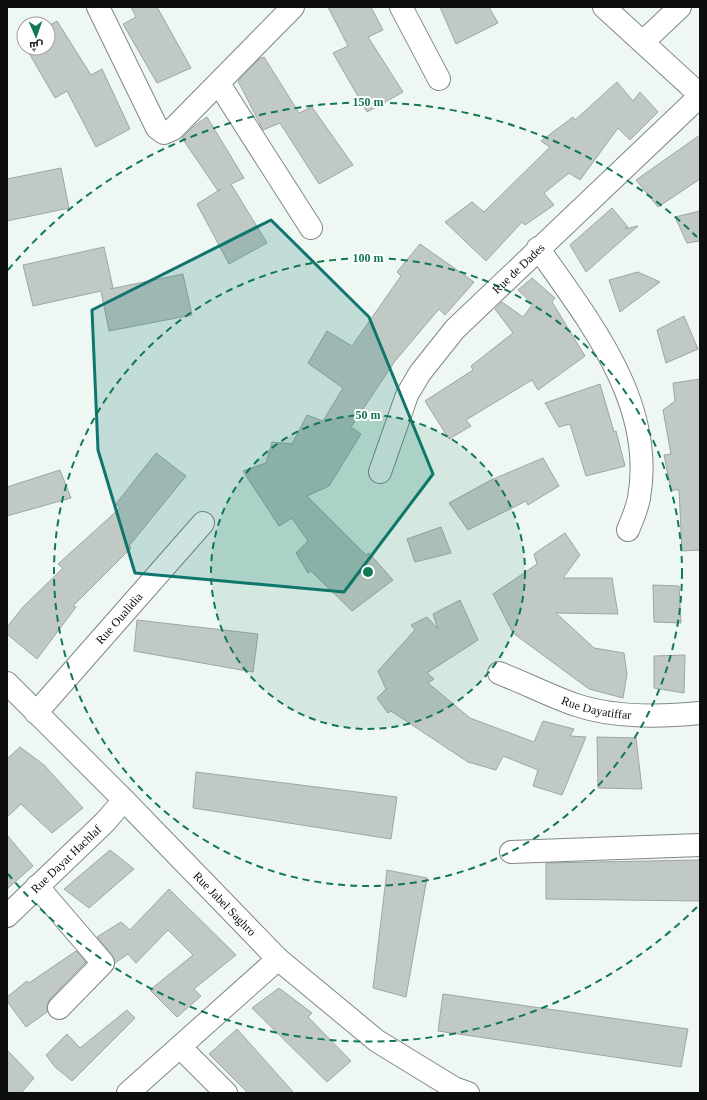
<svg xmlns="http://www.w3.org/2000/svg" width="707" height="1100" viewBox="0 0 707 1100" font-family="'Times New Roman',Cairo,serif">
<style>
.building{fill:#c1c9c5;stroke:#9fa6a2}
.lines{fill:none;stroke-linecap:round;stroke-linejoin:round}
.minor-casing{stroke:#818884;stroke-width:24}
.minor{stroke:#fff;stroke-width:22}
.marked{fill:#0f766e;fill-opacity:0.2;stroke:#0f766e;stroke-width:3;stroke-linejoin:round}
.ring{fill:none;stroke:#117851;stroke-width:2;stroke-dasharray:7 5}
.labels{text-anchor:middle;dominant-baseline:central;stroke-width:4;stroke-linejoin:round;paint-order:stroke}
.street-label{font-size:12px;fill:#0c0f0d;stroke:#fff}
.centre{fill:#117851;stroke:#fff;stroke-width:2}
.ring-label{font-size:12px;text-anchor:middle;font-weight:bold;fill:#117851;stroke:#fff;stroke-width:4;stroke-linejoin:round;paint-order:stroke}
</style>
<rect width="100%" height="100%" fill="#eff7f3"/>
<!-- building -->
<path class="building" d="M131,7h26l34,61 -34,15 -34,-59 13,-7z
M328,7h43l12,23 -15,7 35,55 -36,20 -34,-59 15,-7z
M440,7h49l9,16 -42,21z
M57,21l34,54 11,-6 28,60 -34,18 -29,-56 -12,7 -29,-50h22v-22z
M264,57l35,56 13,-6 41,58 -34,19 -39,-61 -17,7 -25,-49 21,-22z
M617,82l16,19 7,-9 18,20 -28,28 -12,-12 -38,52 -11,-7 -25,20 10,12 -29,20 -3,-3 -36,39 -41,-39 27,-20 12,10 66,-65 -9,-6 32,-24 2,3z
M207,117l37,61 -13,6 36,59 -38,21 -32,-60 24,-15 -3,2 -36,-53 12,-12z
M700,135v44l-42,28 -22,-27z
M61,168l8,40 -62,13v-42z
M612,208l16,19 -3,2 13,-3 -52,46 -16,-27z
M700,211v30l-13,2 -12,-26z
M420,244l54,38 -29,33 -6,-6 -44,52 -44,66 10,7 -32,52 -22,10 59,59 3,-2 24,27 -41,31 -41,-40 -3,2 -12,-20 12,-12 -16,-23 -13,8 -36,-55 23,-8 6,-21 20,2 15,-29 16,6 20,-33 -35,-25 19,-32 25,15 49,-70 -4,-4z
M104,247l9,41 -3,1 73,-15 9,41 -83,16 -8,-40 -68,15 -10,-41z
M638,272l22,10 -40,30 -11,-32z
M532,278l23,20 -3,4 33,54 -47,34 -6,-10 -66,40 5,6 -22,13 -24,-38 48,-31 -2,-4 42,-33 -18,-24 7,-7 21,15 10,-13 -15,-14z
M684,316l14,33 -32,14 -9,-33z
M700,379v171l-18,1 -3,-61h-8l-7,-35 7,-1 -8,-44 12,-9 -2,-18z
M600,384l14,48 2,-1 9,35 -39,10 -16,-52 -11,3 -14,-24z
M156,453l30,23 -57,70 2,2 -58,58 3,1 -39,52 -30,-25v-7l16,-20 40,-39 -5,-4 62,-56 -4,-4z
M543,458l16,28 -31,19 -2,-4 -58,29 -19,-27 42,-23z
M60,470l11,28 -64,18v-29z
M441,527l10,26 -36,9 -8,-23z
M565,533l15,22 -17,23h49l6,36 -62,-1 38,35 30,5 3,21 -4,24 -34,-9 -76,-56 -20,-39 44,-30 -3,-10z
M653,585l26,1 2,37 -27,-1z
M460,600l18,40 -51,33 7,6 -6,4 42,35 64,24 9,-21 31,8 -4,7 16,1 -24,58 -29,-9 5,-16 -35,-14 -7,14 -28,-8 -77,-51 -3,2 -11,-15 9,-9 -8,-18 37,-41 -4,-5 16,-8 11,12 -5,-15z
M137,620l121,14 -5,38 -119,-21z
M685,655l-1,38 -30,-5v-32z
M597,737l39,1 6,51 -44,-1z
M20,747l24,18 39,43 -31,25 -31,-29 -14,13v-58z
M196,772l201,25 -6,42 -198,-31z
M7,835l26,31 -26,23z
M110,850l24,19 -45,39 -25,-19z
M700,860v41l-154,-2v-36z
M387,870l40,8 -21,119 -33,-9z
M169,889l67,66 -42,34 7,7 -24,21 -27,-27 43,-35 -25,-25 -32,33 -8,-9 -13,9 -3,-8 -15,-18 24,-15 9,8z
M76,951l10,11 -36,37 -3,6v7l-21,15 -19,-26v-4l20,-16 2,2z
M279,988l33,25 -4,4 43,44 -24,21 -75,-74z
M443,994l245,35 -7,38 -243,-36z
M127,1010l8,8 -63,63 -17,-14 -9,-12 21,-21 13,14z
M237,1029l57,64h-46l-39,-39z
M7,1050l27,28 -13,15h-14z"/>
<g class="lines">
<defs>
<g id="minor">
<path d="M98,7l59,121 7,5 9,-4 120,-122"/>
<path d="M401,7l38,72"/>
<path d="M604,7l96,88"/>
<path d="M643,42l37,-35"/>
<path d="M219,84l92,144"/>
<path d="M538,248c51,73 118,155 101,250 -2,11 -7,22 -11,32"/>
<path id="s1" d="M380,472l27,-77 13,-22 35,-44 245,-233"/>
<path id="s2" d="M499,673c26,10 51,23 77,32 39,13 83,12 124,8"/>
<path id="s3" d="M7,683l117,117 154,159 99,82 77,47 14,5"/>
<path id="s4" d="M36,713l167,-190"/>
<path d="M511,852l189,-7"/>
<path d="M37,886l66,77 -44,45"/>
<path id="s5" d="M7,916l98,-94 19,-22"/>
<path d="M180,1047l46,46"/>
<path d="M128,1093l150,-134"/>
</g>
</defs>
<!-- minor casing -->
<use href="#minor" class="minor-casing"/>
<!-- minor -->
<use href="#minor" class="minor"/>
</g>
<!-- marked area -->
<path class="marked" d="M271,220l98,97 64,157 -89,118 -209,-19 -37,-123 -6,-140z"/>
<!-- distance rings -->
<circle cx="368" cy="572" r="157" fill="#117851" fill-opacity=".12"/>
<g class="ring">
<circle cx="368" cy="572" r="157"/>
<circle cx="368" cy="572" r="314"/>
<path d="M697 907A470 470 0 0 1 8 874M8 270A470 470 0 0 1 697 237"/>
</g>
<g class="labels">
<!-- street labels -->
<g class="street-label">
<text stroke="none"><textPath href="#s1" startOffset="251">Rue de Dades</textPath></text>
<text stroke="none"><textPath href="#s4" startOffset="126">Rue Oualidia</textPath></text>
<text stroke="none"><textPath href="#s2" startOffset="104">Rue Dayatiffar</textPath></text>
<text stroke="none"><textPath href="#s5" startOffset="82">Rue Dayat Hachlaf</textPath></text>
<text stroke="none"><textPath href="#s3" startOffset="310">Rue Jabel Saghro</textPath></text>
</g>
</g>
<circle cx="368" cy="572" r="6" class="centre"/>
<g class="ring-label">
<text x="368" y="106">150 m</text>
<text x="368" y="262">100 m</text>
<text x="368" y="419">50 m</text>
</g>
<!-- border -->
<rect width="707" height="1100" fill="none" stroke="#0c0f0d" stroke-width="16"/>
<!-- north arrow -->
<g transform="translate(36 36) rotate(178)"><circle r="19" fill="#ffffff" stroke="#9e9f9e"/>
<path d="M0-3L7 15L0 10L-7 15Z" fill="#117851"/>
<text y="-6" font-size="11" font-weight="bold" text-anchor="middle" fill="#0c0f0d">ش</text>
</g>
</svg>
